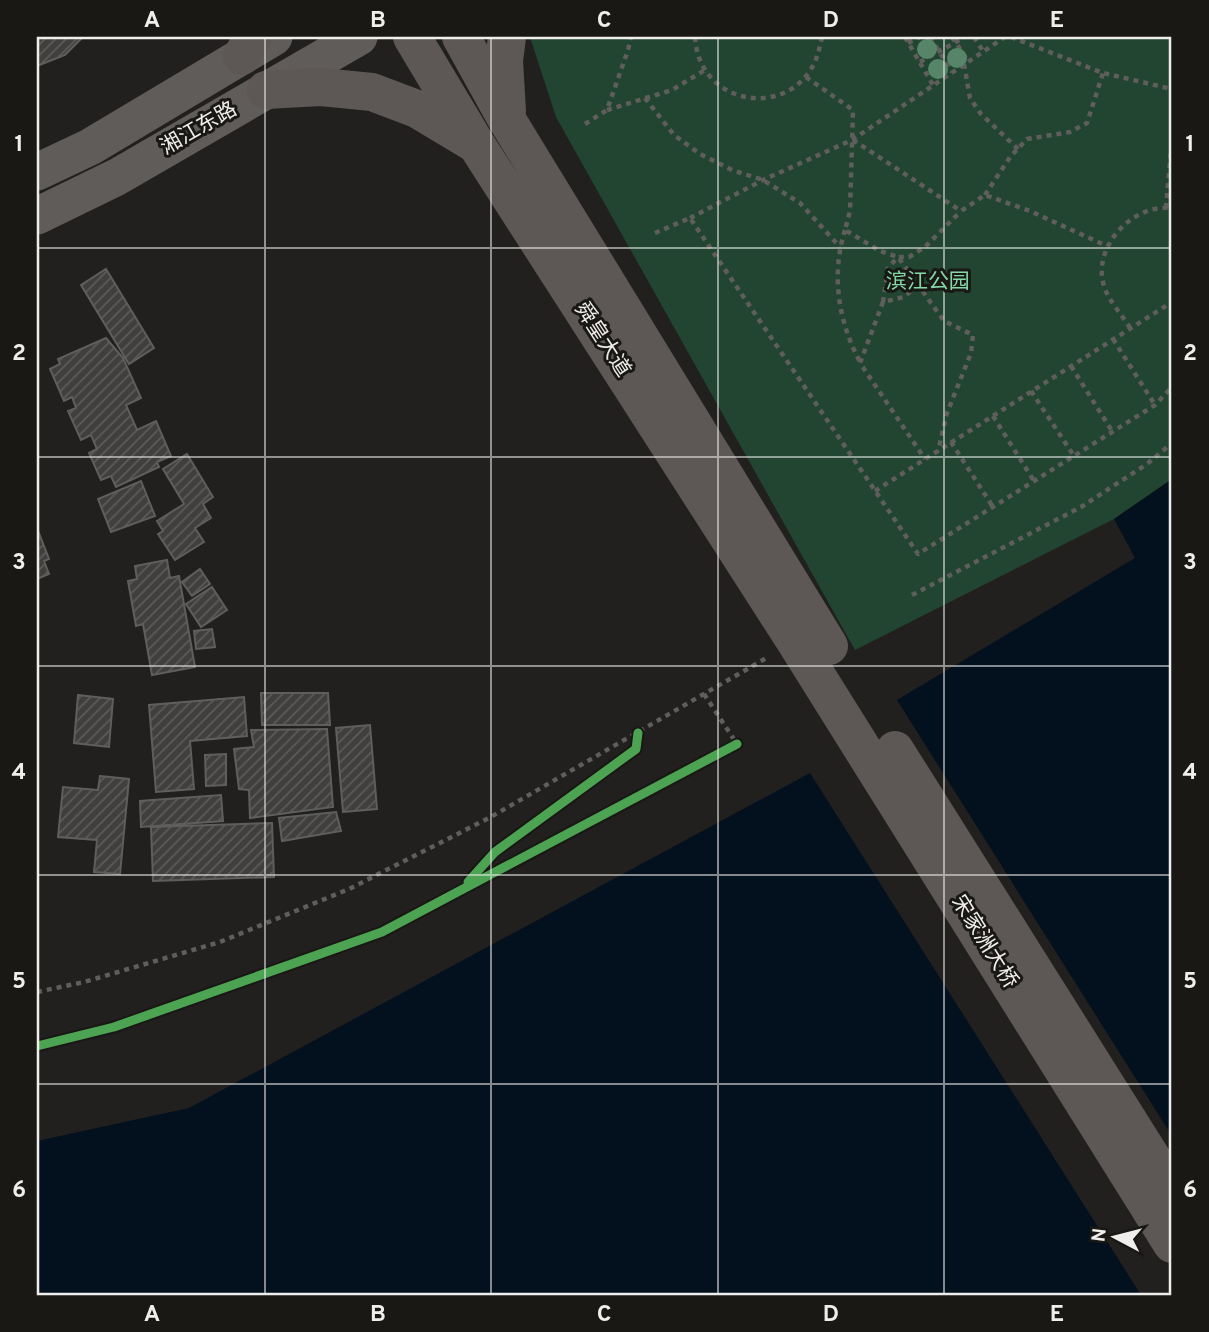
<svg xmlns="http://www.w3.org/2000/svg" width="1209" height="1332" viewBox="0 0 1209 1332" font-family="Overpass,'Noto Sans SC',sans-serif">
<style>
.green{fill:#214531}
.water{fill:#03101e}
.building{fill:url(#building-hatch);stroke:#5e5e5d;stroke-width:2}
.lines{fill:none;stroke-linecap:round;stroke-linejoin:round}
.path{stroke:#5f5e5d;stroke-width:4.5;stroke-dasharray:5 5;stroke-linecap:butt}
.secondary{stroke:#5f5c5a;stroke-width:37}
.primary{stroke:#5d5755;stroke-width:38}
.cycleway-casing{stroke:#191815;stroke-width:13}
.cycleway{stroke:#4ca352;stroke-width:9}
.tree{fill:#57856a}
.grid{fill:none;stroke:#efeeed;stroke-width:2;stroke-opacity:0.55}
.labels{text-anchor:middle;dominant-baseline:central;stroke-width:6;stroke-linejoin:round;paint-order:stroke}
.street-label{font-size:21px;fill:#efeeed;stroke:#191815}
.park-label{font-size:21px;fill:#84d8a7;stroke:#191815}
.neatline{fill:none;stroke:#efeeed;stroke-width:2.5}
.grid-label{font-size:23px;text-anchor:middle;font-weight:bold;fill:#efeeed}
</style>
<defs>
<pattern id="building-hatch" width="6" height="6" patternUnits="userSpaceOnUse" patternTransform="scale(1.75)"><rect width="6" height="6" fill="#403f3e"/><path d="M-1 1l2-2M0 6l6-6M5 7l2-2" fill="none" stroke="#5c5b5a"/></pattern>
</defs>
<rect width="100%" height="100%" fill="#21201f"/>
<!-- green -->
<path class="green" d="M530,37h642v442l-58,40 -259,131 -299,-533z"/>
<!-- water -->
<path class="water" d="M1172,479v657l-275,-436 238,-142 -21,-39z
M810,773l331,522h-1104v-154l152,-33z"/>
<!-- building -->
<path class="building" d="M37,37h46l-18,18 -28,11z
M106,269l48,79 -25,16 -48,-79z
M106,338l17,20 18,40 -15,7 11,25 19,-9 15,35 -14,6 2,5 -43,20 -5,-11 -10,4 -12,-27 8,-4 -6,-14 -10,5 -13,-29 8,-3 -4,-11 -8,4 -14,-32 10,-5 -2,-5z
M187,454l26,43 -10,7 8,14 -16,10 9,14 -29,18 -17,-26 5,-3 -6,-10 27,-17 -21,-35z
M141,481l14,35 -44,16 -13,-33z
M37,528l12,31 -5,2 5,13 -12,5z
M167,560l3,18 9,-2 16,91 -43,8 -9,-51 -7,2 -8,-45 9,-2 -2,-13z
M200,569l10,15 -18,12 -10,-14z
M212,587l15,23 -26,17 -15,-23z
M212,629l3,18 -19,2 -2,-18z
M261,693h67l2,32h-68z
M78,695l35,4 -4,48 -35,-4z
M244,697l3,39 -57,5 4,48 -38,3 -7,-87z
M370,725l7,84 -34,3 -7,-84z
M327,729l6,78 -83,11 -1,-28 -10,-1 -5,-40 20,-2 -3,-17z
M226,754v31l-20,1 -1,-31z
M100,776l29,3 -9,95 -26,-2 3,-32 -39,-3 5,-50 35,3z
M221,795l2,26 -82,6 -1,-26z
M336,812l5,19 -59,10 -3,-23z
M272,823l2,54 -121,4 -2,-54z"/>
<g class="lines">
<!-- path -->
<path class="path" d="M695,37c1,11 3,21 9,31 22,38 80,41 105,4 8,-11 10,-22 13,-35
M905,37l28,48
M930,37l22,35
M952,37l16,24
M974,37l9,14
M1011,37l92,36 69,16
M908,43l12,-6
M920,62l45,-25
M964,64l6,34 11,16 37,35
M806,77l47,33 -3,101 -5,19 35,21 18,6 46,64 29,14 -2,18 -24,60 -9,38
M645,98l29,37 26,19 32,16 31,10 37,23 40,44
M607,110l65,-20 33,-20
M585,124l22,-14 21,-60 3,-13
M853,140l108,71 24,-16 45,16 77,35
M985,195l25,-38 17,-18 43,-7 17,-9 16,-50
M1166,208l6,-69
M690,218l73,-38 89,-40 153,-103
M845,230c-14,44 -7,91 15,132
M655,233l35,-15 228,336 237,-149 17,-18
M918,285l-14,12 -21,5 -23,61 65,96
M883,302l5,-34 10,-11h11l16,-10 36,-36
M1130,328c-7,-12 -22,-28 -26,-42 -10,-32 15,-66 46,-76 7,-2 15,-2 22,-3
M1113,339l42,66
M1071,366l41,65
M1031,391l43,65
M993,416l41,65
M951,442l42,65
M875,491l297,-189
M912,595l169,-88 66,-43 25,-21
M704,694l33,50
M37,992l47,-10 136,-40 129,-53 140,-71 279,-161"/>
<!-- secondary -->
<path class="secondary" d="M37,172l53,-25 184,-110
M37,216l80,-39 242,-140"/>
<!-- primary -->
<path class="primary" d="M412,37l64,107 319,497 377,603
M461,37l46,83 322,526
M507,37l-3,24 3,50
M242,56l11,-19
M266,90l55,-3 51,5 45,17 55,33
M895,750l277,440"/>
<defs>
<path id="cycleway" d="M468,882l27,-30 141,-103 2,-16
M37,1046l77,-19 268,-95 355,-188"/>
</defs>
<!-- cycleway casing -->
<use href="#cycleway" class="cycleway-casing"/>
<!-- cycleway -->
<use href="#cycleway" class="cycleway"/>
</g>
<!-- trees -->
<g class="tree">
<circle cx="927" cy="49" r="10"/>
<circle cx="957" cy="58" r="10"/>
<circle cx="938" cy="69" r="10"/>
</g>
<!-- grid -->
<path class="grid" d="M265,37v1258M491,37v1258M718,37v1258M944,37v1258M37,248h1135M37,457h1135M37,666h1135M37,875h1135M37,1084h1135"/>
<g class="labels">
<!-- street labels -->
<g class="street-label">
<text transform="translate(199 129) rotate(-30)">湘江东路</text>
<text transform="translate(602 340) rotate(57)">舜皇大道</text>
<text transform="translate(984 942) rotate(58)">宋家洲大桥</text>
</g>
<!-- park labels -->
<g class="park-label">
<text x="928" y="282">滨江公园</text>
</g>
</g>
<!-- border -->
<rect width="1209" height="1332" fill="none" stroke="#191815" stroke-width="77"/>
<!-- north arrow -->
<g transform="translate(1115 1237) rotate(277)" stroke="#191815" stroke-width="5" paint-order="stroke">
<path d="M0-5L12 26L0 18L-12 26Z" fill="#efeeed"/>
<text y="-10" font-size="19" font-weight="bold" text-anchor="middle" fill="#efeeed">N</text>
</g>
<rect x="38" y="38" width="1132" height="1256" class="neatline"/>
<g class="grid-label">
<text x="152" y="27">A</text>
<text x="378" y="27">B</text>
<text x="604" y="27">C</text>
<text x="831" y="27">D</text>
<text x="1057" y="27">E</text>
<text x="19" y="151">1</text>
<text x="1190" y="151">1</text>
<text x="19" y="360">2</text>
<text x="1190" y="360">2</text>
<text x="19" y="569">3</text>
<text x="1190" y="569">3</text>
<text x="19" y="779">4</text>
<text x="1190" y="779">4</text>
<text x="19" y="988">5</text>
<text x="1190" y="988">5</text>
<text x="19" y="1197">6</text>
<text x="1190" y="1197">6</text>
<text x="152" y="1321">A</text>
<text x="378" y="1321">B</text>
<text x="604" y="1321">C</text>
<text x="831" y="1321">D</text>
<text x="1057" y="1321">E</text>
</g>
</svg>
